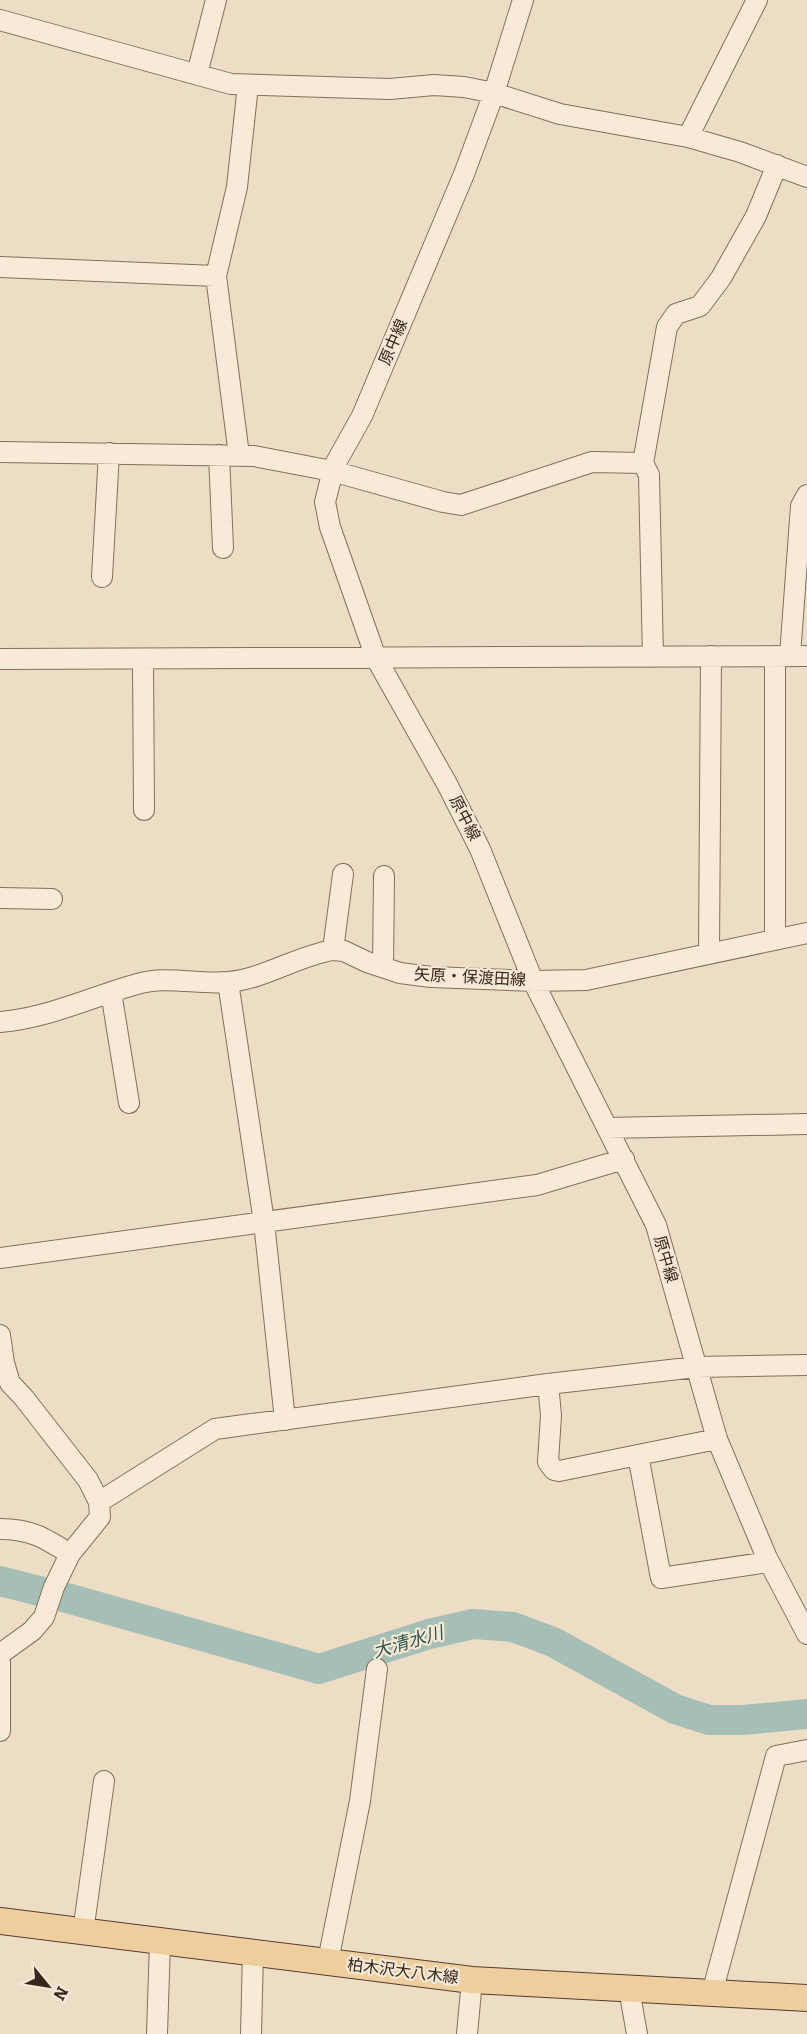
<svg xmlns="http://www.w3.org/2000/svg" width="807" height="2034" viewBox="0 0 807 2034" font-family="Bitter,'Noto Sans JP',serif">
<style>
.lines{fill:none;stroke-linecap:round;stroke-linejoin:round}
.river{stroke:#a6bfb6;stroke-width:30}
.minor-casing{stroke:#866e5b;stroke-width:22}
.major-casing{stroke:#543d2f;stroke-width:28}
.minor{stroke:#f7ebd7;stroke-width:20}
.major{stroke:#eece9e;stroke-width:26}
.labels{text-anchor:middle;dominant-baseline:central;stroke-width:4.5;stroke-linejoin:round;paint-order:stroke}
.street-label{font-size:16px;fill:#37281f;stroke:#f4e8d4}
.water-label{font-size:18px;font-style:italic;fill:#2f5650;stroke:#f4e8d4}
</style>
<rect width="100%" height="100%" fill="#ecddc4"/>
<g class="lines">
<!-- river -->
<path class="river" d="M0,1581l67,17 252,71 110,-35 44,-10 40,3 40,15 122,67 34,11h34l64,-6"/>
<defs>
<path id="minor" d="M523,0l-29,93 -30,81 -102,242 -28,50 -9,36 5,25 46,131 71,126 33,65 53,132 123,244 61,214 50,119 40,76
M0,20l231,64 159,5 44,-4 30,2 30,6 66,21 128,23 52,15 67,25
M197,74l19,-74
M688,137l69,-137
M0,267l216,9
M0,452l254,4 78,15 111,31 18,3 131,-43 51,1
M219,455l4,93
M239,455l-23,-179 21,-89 11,-102
M102,577l7,-124
M790,656l11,-150 6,-11
M653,657l-4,-182 -6,-12 24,-136 9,-13 24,-8 21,-28 35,-62 21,-51
M0,659l807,-3
M143,659l1,151
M0,898l52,1
M775,940v-284
M333,950l10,-76
M709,954l2,-298
M383,967l1,-91
M228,982l36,240 21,198
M111,992l18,111
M0,1022c48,-4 91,-25 137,-38 30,-9 61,1 91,-2 36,-3 69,-26 105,-32l11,1 23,11 33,11 31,4 102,4 53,-1 221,-47
M607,1128l200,-4
M0,1258l537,-73 87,-26
M0,1335l4,28 6,20 14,15 64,82 11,22 1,15 -30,37 -16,33 -10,30 -12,14 -32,23v77
M548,1384l3,31 -3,47 6,8 5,1 158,-32
M638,1455l23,123 108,-16
M99,1502l116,-73 333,-45 148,-17 111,-2
M0,1529c31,0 45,9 70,25
M83,1932l21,-151
M328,1961l32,-160 17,-132
M629,1989l8,45
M712,1993l64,-237 31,-6
M157,2034l3,-92
M251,2034l2,-81
M467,2034l5,-54"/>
<path id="major" d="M0,1921l472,59 335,18"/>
</defs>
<!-- minor casing -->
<use href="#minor" class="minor-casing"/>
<!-- major casing -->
<use href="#major" class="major-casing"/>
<!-- minor -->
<use href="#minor" class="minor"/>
<!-- major -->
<use href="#major" class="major"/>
</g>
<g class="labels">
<!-- street labels -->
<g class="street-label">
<text transform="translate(393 342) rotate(-67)">原中線</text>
<text transform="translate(465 818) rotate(63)">原中線</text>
<text transform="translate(470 977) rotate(3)">矢原・保渡田線</text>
<text transform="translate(666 1259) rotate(74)">原中線</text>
<text transform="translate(403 1971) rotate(7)">柏木沢大八木線</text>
</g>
<!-- water labels -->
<g class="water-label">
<text transform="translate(408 1642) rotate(-16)">大清水川</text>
</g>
</g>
<!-- north arrow -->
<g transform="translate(48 1986) rotate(120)" stroke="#f4e8d4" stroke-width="4.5" paint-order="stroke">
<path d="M0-4.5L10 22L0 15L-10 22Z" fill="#37281f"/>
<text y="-9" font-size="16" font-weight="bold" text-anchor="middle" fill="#37281f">N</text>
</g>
</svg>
